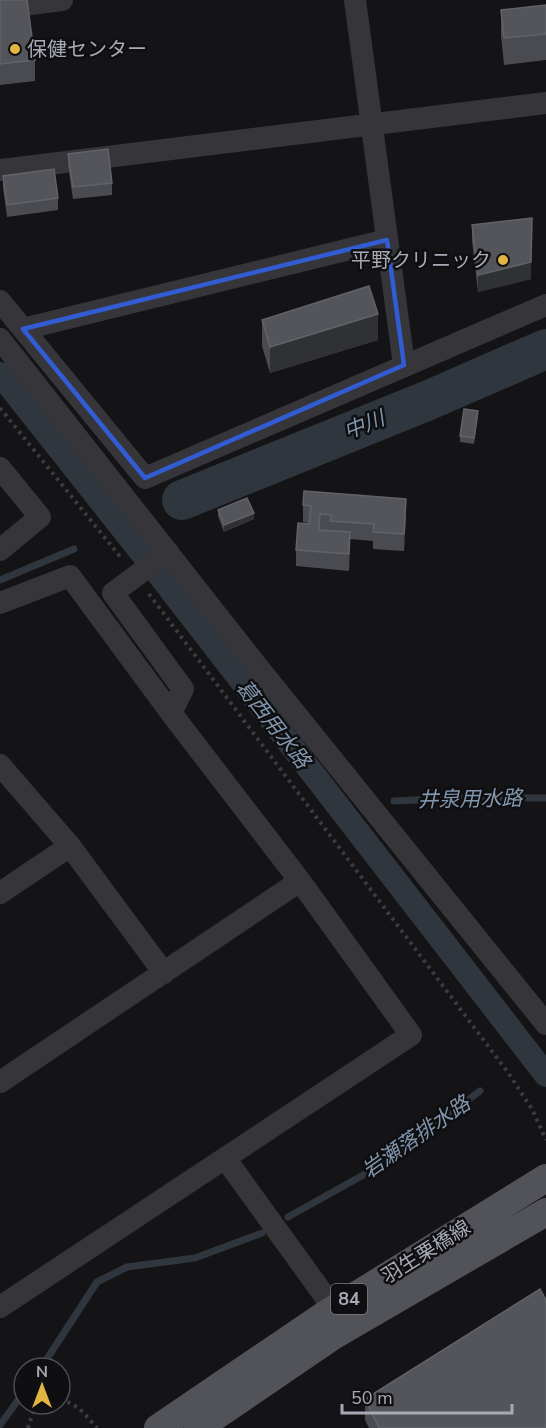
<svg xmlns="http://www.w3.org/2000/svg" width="546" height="1428" viewBox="0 0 546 1428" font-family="'Nunito Sans','Noto Sans JP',sans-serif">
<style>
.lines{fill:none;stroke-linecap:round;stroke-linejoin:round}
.stream{stroke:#2f363d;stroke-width:7}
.canal{stroke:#2f363d;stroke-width:24}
.river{stroke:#2f363d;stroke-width:40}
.path{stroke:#3c3d41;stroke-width:4;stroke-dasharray:3 4.5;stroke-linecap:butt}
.minor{stroke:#36363a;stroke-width:22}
.major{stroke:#525359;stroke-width:28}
.wall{fill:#4a4b51}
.shaded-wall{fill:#303135}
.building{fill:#54555b;stroke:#616369;stroke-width:1.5}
.marked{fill:none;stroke:#325cd3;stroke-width:4.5;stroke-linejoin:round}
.poi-dot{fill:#e1b541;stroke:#0f0f11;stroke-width:2}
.labels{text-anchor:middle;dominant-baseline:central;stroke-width:5;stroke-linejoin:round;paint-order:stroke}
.shield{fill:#0f0f11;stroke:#797c84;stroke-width:1.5}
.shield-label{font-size:18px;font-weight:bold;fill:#a7aab5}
.poi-label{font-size:20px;fill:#a7aab5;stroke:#0f0f11;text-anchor:start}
.street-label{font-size:20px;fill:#a7aab5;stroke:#0f0f11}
.water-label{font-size:21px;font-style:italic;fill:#8196ad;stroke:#0f0f11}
</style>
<rect width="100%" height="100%" fill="#141416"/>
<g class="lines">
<!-- stream -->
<path class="stream" d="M0,580l74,-31
M394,801l62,-3h90
M288,1217l95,-53 97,-73
M41,1368l56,-86 30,-15 68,-9 67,-25
M0,1425l24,-33"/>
<!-- canal -->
<path class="canal" d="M0,374l164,207 382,494"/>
<!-- river -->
<path class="river" d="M182,500l247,-100 117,-51"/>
<!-- path -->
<path class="path" d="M0,408l122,151
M149,594l360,480 23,35 14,31
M60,1401c16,0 27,16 37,27
M28,1428l5,-16 11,-8"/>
<!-- minor -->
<path class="minor" d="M355,0l49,365
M0,8l62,-8
M0,170l546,-67
M0,301l145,177 401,-173
M23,329l364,-89
M0,339l253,322 293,363
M0,468l40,49 -40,33
M0,603l70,-27 101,137
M0,765l70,81 94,127
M0,893l70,-47
M0,1082l300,-201
M225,1158l109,151
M0,1307l411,-272 -111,-154 -129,-168 12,-24 -70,-96 55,-41"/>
<!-- major -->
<path class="major" d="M158,1428l165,-112 223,-138
M198,1428l135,-92 213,-124"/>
</g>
<!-- wall -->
<path class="wall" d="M0,0l35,60v21l-35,4z
M546,5v55l-42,5 -3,-29v-26z
M68,154l44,29v12l-39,4 -5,-33z
M3,176l55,22v12l-51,7 -4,-29z
M472,225l59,54 -53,13 -6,-51z
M262,320l116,20 -108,33 -8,-27z
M478,417l-4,27 -14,-2v-6z
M303,505l103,11 -2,35 -31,-2v-8l-23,-2 -1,32 -53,-5v-16l13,-26v-1l-6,-1z
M218,510l36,9 -30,13 -6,-16z
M365,1399l181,29h-177l-4,-8z"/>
<!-- shaded-wall -->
<path class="shaded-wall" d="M532,218l-1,61 -53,13v-17z
M378,314v26l-108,33v-26z
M406,499v17l-2,35v-17z
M254,513v6l-30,13v-7z
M350,532v17l-1,22v-17z"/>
<!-- building -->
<path class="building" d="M0,0h27l8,60 -35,4z
M546,5v29l-42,4 -3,-28z
M108,149l4,34 -39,4 -5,-33z
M54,169l4,29 -51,7 -4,-29z
M532,218l-1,44 -53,13 -6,-50z
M369,286l9,28 -108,33 -8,-27z
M464,409l14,2 -4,27 -14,-2z
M304,491l102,8 -2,35 -31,-2 1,-8 -44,-3 1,-6 -11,-1 -1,16 31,2 -1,22 -53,-4 2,-27 11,1 2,-18 -8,-1z
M247,498l7,15 -30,12 -6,-15z
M540,1289l6,11v128h-167l-14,-29z"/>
<!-- marked area -->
<path class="marked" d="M387,240l17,125 -259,113 -122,-149z"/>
<!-- markers -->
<g class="poi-dot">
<circle cx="15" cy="49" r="6"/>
<circle cx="503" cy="260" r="6"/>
</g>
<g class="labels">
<!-- shield labels -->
<rect class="shield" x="331" y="1284" width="36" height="30" rx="4.5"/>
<g class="shield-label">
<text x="349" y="1299">84</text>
</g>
<!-- poi labels -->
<g class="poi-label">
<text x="27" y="49">保健センター</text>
<text x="491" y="260" text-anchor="end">平野クリニック</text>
</g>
<!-- street labels -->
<g class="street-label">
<text transform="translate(426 1252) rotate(-32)">羽生栗橋線</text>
</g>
<!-- water labels -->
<g class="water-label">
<text transform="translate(364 425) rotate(-22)">中川</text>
<text transform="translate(273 724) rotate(52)">葛西用水路</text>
<text transform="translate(470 799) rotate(-1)">井泉用水路</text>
<text transform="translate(416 1137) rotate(-35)">岩瀬落排水路</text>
</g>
</g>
<!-- north arrow -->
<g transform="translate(42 1386)"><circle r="28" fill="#0f0f11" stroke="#4c4d53" stroke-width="1.5"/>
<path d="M0-4.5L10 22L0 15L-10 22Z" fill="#e1b541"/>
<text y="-9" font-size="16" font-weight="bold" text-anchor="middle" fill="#a7aab5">N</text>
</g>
<!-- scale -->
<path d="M342 1404v9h170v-9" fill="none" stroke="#a7aab5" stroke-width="3"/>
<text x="351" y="1404" font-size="18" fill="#a7aab5" stroke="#0f0f11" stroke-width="4.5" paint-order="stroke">50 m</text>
</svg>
